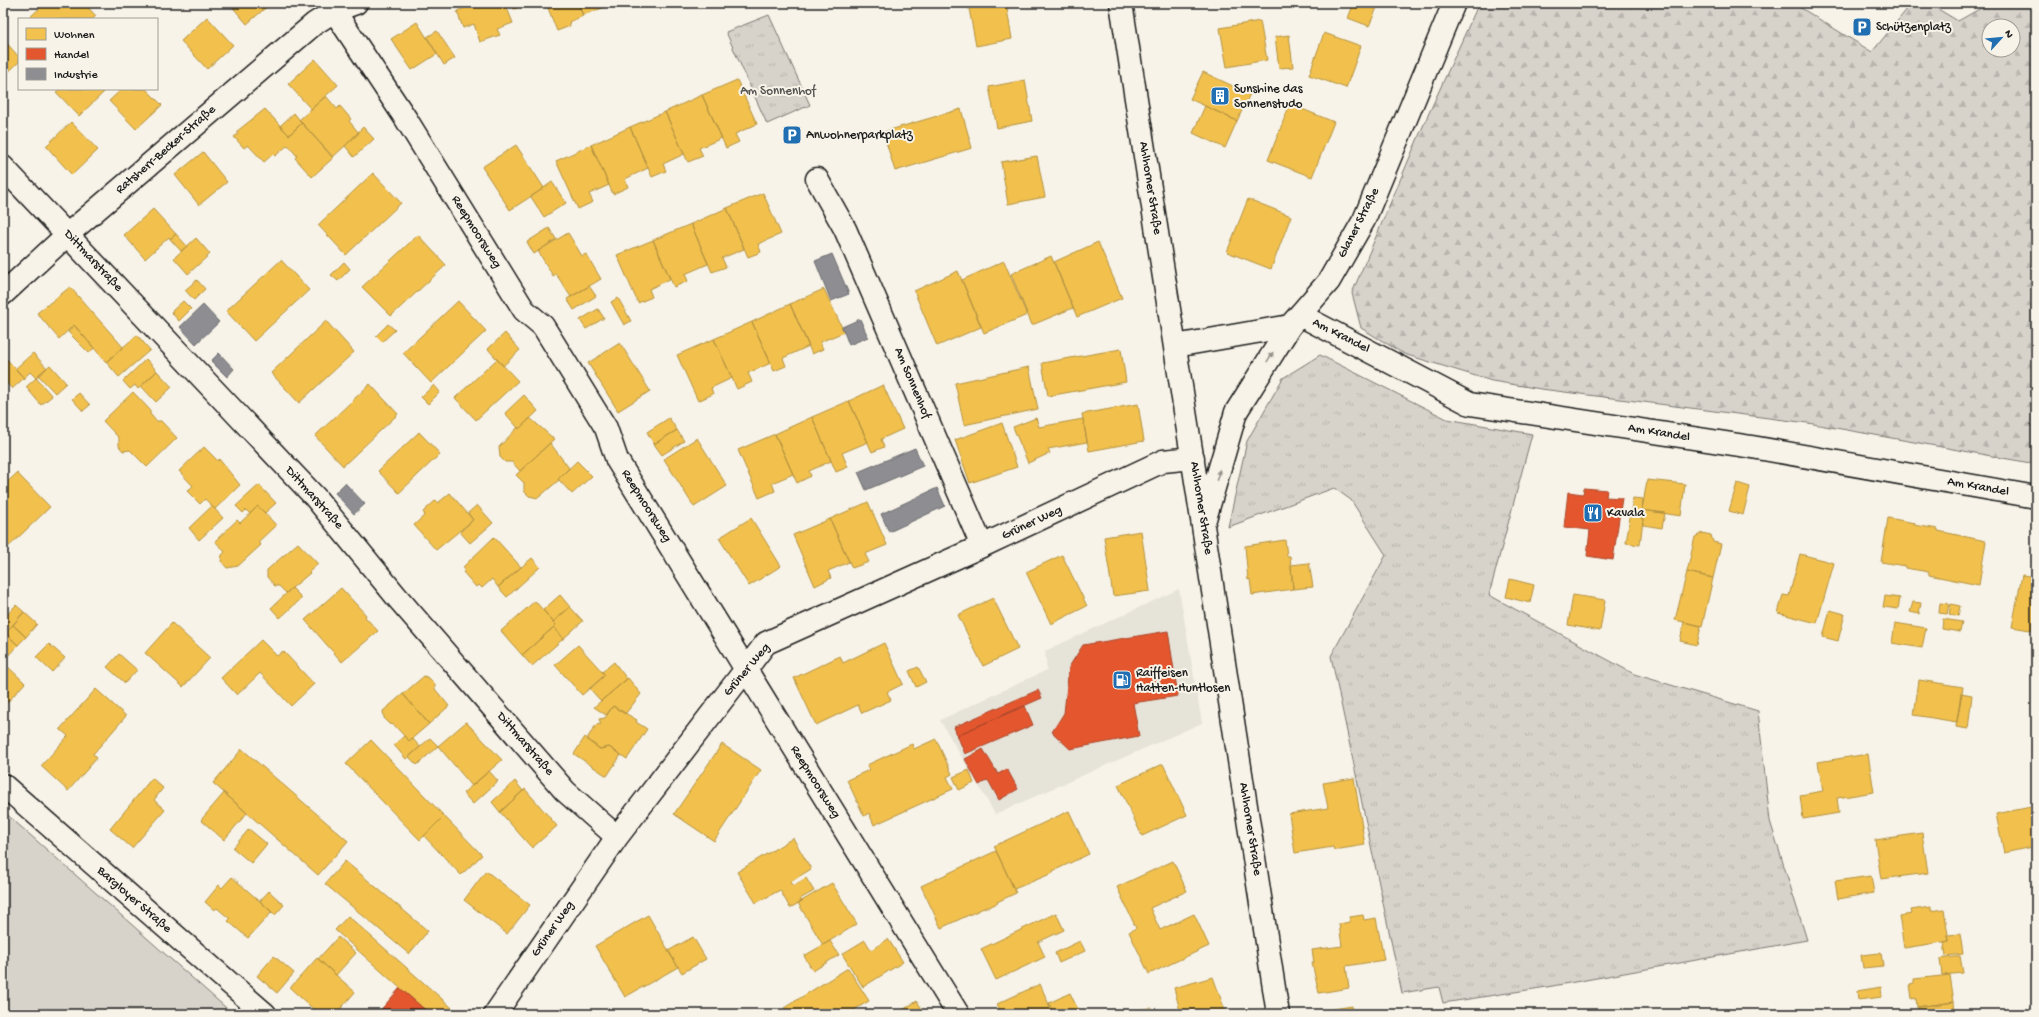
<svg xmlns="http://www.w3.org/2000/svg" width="2039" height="1017" viewBox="0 0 2039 1017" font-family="'Gochi Hand',sans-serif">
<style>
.built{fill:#e6e3d9}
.grass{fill:#d7d3cb;stroke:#7a7874}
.forest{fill:url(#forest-firs);stroke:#7a7874;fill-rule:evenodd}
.park{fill:url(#park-tufts);stroke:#7a7874}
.homes{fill:#f2c14e;stroke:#b2903f}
.shops{fill:#e4572e;stroke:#a84529}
.industry{fill:#8d8d92;stroke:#6b6b6f}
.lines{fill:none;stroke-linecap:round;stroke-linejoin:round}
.street-casing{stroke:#1c1c1c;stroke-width:25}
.secondary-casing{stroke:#1c1c1c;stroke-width:25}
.street{stroke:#f7f3e8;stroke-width:22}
.secondary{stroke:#f7f3e8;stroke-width:22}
.oneway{fill:#94928c}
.labels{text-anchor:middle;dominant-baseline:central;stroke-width:4;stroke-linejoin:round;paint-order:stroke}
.poi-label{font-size:13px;fill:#1c1c1c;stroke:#f7f3e8;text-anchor:start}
.park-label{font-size:13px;fill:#545351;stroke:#f7f3e8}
.street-label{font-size:13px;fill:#1c1c1c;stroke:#f7f3e8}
</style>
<defs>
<pattern id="forest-firs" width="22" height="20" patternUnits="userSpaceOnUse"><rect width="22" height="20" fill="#d7d3cb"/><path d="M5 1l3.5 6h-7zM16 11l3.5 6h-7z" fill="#b8b5ae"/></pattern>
<pattern id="park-tufts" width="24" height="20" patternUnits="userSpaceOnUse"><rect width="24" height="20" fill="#d7d3cb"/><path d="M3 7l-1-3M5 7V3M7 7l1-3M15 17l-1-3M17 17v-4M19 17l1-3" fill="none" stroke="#b8b5ae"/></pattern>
</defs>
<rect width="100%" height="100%" fill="#f7f3e8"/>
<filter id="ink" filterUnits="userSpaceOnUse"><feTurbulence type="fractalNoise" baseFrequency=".025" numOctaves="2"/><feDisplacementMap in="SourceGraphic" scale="8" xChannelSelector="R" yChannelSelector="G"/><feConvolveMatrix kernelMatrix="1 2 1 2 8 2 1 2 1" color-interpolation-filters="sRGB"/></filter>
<g filter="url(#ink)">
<!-- built -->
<path class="built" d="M1179,589l23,134 -207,91 -55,-94 107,-50 -2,-19z"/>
<!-- grass -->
<path class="grass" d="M3,811l230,203h-230z"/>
<!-- forest -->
<path class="forest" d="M1479,3h314l79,49 40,-49h16l30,18 32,-18h46v461l-228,-41 -267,-34 -49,-8 -88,-27 -43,-26 -9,-35 72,-169zM1989,26h24v24h-24z"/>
<!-- park -->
<path class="park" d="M769,15l41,90 -43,19 -41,-92z
M1320,355l127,64 85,15 -43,161 145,79 124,37 12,110 37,119 -260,47 -104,16 -4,-16 -37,6 -71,-337 55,-101 -35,-55 -17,-12 -106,39 19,-86 36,-63z"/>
<!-- homes -->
<path class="homes" d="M45,3h39l12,13 -3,3h-65z
M229,3h42l-24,21z
M477,3h28l8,20 -16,6 3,6 -20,7 -6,-18 -11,4 -6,-17z
M512,3h19l-17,6z
M546,3h32l5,13 -14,6 1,4 -13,5z
M578,3h25l2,4 -22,8z
M968,3h38l6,36 -36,7z
M1354,3h25l-10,23 -21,-8z
M207,17l26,28 -26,24 -26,-28z
M1260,21l7,39 -40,7 -7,-39z
M417,22l20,32 -25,16 -21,-31z
M437,31l18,27 -11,7 -17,-28z
M1324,33l37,13 -15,42 -37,-13z
M1289,35l4,32 -14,1 -4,-31z
M3,39l16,18v5l-16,15z
M315,59l23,26 -27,24 -23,-25z
M1203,72l47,22 -13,27 -47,-22z
M737,80l20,44 -22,10 4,8 -13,6 -24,-53z
M1025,80l7,41 -35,7 -8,-41z
M60,89h41l3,3 -25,24 -23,-24z
M122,89h24l16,16 -26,24 -27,-28z
M702,95l20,43 -23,10 4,8 -15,6 -23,-50z
M326,96l11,13 3,-3 11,13 -2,2 10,12 -26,24 -34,-37z
M1290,104l44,18 -22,55 -44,-17z
M1205,106l32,15 -12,27 -32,-15z
M265,109l24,26 13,-12 31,35 -21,19 -17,-19 2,-2 -9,-11 -13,11 -2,-2 -9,8 -16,-17 -4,3 -10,-11 4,-3 -2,-2z
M961,109l11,39 -77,23 -12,-39z
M665,112l19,42 -21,10 3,7 -14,6 -22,-50z
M294,113l8,10 -13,12 -9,-9z
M71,122l27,28 -26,25 -26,-29z
M363,127l11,12 -20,18 -9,-11z
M630,127l18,41 -23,11 3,8 -15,7 -22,-49z
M516,145l28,43 -34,22 -28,-43z
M591,145l18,40 -20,9 4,8 -15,7 -22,-48z
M203,152l24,30 -28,23 -24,-30z
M1037,156l8,41 -37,7 -7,-42z
M373,173l28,30 -55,52 -28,-30z
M552,182l14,21 -22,14 -13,-20z
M763,193l18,41 -23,10 3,8 -13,5 -21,-49z
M1248,199l43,17 -20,53 -44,-17z
M727,208l17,41 -22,9 4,9 -14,5 -21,-48z
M153,209l23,25 -6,5 -1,-2 -24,22 -21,-24z
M691,224l17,40 -23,10 3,7 -14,6 -21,-47z
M549,228l7,11 -22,15 -7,-12z
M568,233l14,23 4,-2 15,25 -30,18 -15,-23 -3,2 -15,-25z
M176,234l11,12 -6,5 -11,-12z
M418,235l28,30 -55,51 -29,-29z
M196,238l14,16 -22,20 -14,-16z
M653,240l17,39 -21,10 3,8 -14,6 -21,-48z
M1098,242l24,56 -45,19 -23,-55z
M1051,256l22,52 -41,17 -21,-51z
M281,260l28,30 -55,51 -28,-30z
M1004,261l23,54 -43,18 -22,-53z
M344,262l6,7 -12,12 -7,-6z
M958,271l23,56 -44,19 -23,-55z
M197,280l8,9 -11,11 -9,-10z
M589,286l7,10 -22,14 -7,-11z
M70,287l53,60 -17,15 -32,-37 -15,14 -22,-26z
M824,289l20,43 -24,10 3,7 -11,5 -22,-50z
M618,298l13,23 -7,4 -13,-23z
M183,301l8,8 -12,12 -8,-9z
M458,301l28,30 -55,52 -28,-30z
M790,304l19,42 -26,12 3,8 -12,5 -22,-49z
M598,309l6,9 -18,11 -6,-9z
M326,321l28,31 -55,51 -28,-30z
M752,322l19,41 -23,10 4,9 -15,7 -23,-50z
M388,324l7,6 -13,12 -6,-6z
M74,325l20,23 -5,5 -21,-21z
M505,333l15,17 -17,16 -15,-17z
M137,335l13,15 -31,27 -13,-15z
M714,339l18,39 -21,10 2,6 -15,7 -21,-46z
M620,343l30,48 -32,20 -30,-48z
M1121,349l5,33 -78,14 -6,-33z
M33,353l14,15 -11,10 -6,-6 -6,6 -9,-9z
M3,355l21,23 -12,11 -6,-7 -3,3z
M146,359l11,12 -19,18 -3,-4 -5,4 -7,-8z
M497,359l21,22 -42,39 -21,-22z
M50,365l16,18 -11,10 -17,-18z
M1029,367l9,42 -74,16 -9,-42z
M157,371l15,16 -16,15 -15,-16z
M36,378l16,18 -11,9 -15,-18z
M370,384l28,30 -55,52 -28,-30z
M434,385l6,7 -12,12 -7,-7z
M883,385l20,44 -22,10 3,8 -12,5 -23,-51z
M133,392l17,18v4l6,7h5l16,17 -30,29 -17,-17 -7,1 -4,-5v-8l-16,-17z
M79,393l11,12 -7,6 -11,-12z
M524,395l14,16 -19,18 -14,-16z
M849,401l19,41 -26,11 6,14 -12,5 -24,-55z
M1138,404l6,37 -55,10 -7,-37z
M812,417l19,44 -22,10 2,5 -14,7 -22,-49z
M530,418l24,21 -34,32 -8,-9h-7l-5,-5 -1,-10 19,-20 1,2z
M669,418l8,12 -23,14 -7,-12z
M1036,418l3,9 44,-8 4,23 -39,7 2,4 -22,10 -15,-36z
M1002,423l15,44 -47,16 -15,-43z
M677,430l7,11 -22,14 -8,-11z
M419,432l21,22 -41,39 -21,-22z
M775,434l18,40 -21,9 3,8 -16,7 -21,-48z
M697,438l30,48 -33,21 -30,-48z
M550,443l19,25 -11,11 1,1 -21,18 -9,-2 -5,-5v-8l-8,-8z
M204,447l14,14 1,-2 21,26 -25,24 -10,-10 -5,5 -13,-13 6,-5 -14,-15z
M577,461l15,15 -20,18 -14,-15z
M17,473l33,34 -47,45v-66z
M1647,480l38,4 -4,32 -39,-6z
M1737,483l13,4 -7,28 -14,-4z
M259,485l17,18 -11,10 -7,-7 -8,8 -4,-4 -3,3 -7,-7z
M450,493l23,27 -37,30 -22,-25 11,-10 -2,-3 13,-12 2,3z
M1633,498l10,1 -2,19 2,1 -3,26 -14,-2z
M868,502l19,43 -22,9 4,8 -17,6 -22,-49z
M477,505l16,18 -23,20 -10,-11 13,-12 -5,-7z
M212,506l11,12 -24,22 -10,-12z
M258,506l18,19 -18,17 3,3 -23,21 -11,2 -6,-7 1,-6 3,-3 -10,-11 22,-21 3,3z
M1642,510l23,3 -3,15 -19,-3v-6l-2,-1z
M751,518l30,48 -32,20 -30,-48z
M1888,518l27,5 -1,2 24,4v2l48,10 -7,44 -50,-10v-3l-24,-4v-2l-24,-4z
M830,519l19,43 -21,9 3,7 -16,8 -22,-51z
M1141,531l9,60 -37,5 -9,-59z
M1702,533l9,2 2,7 8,2 -8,34 -26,-6 8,-35z
M494,537l27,30 -23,20 -6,-8 -10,9 -3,-3 -3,2 -13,-15 2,-2 -2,-3z
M1285,540l2,16h3l3,33 -41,6 -2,-16 -2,1 -3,-34z
M298,543l20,21 -9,8 1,1 -24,20 -7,-7h-4l-8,-9v-7z
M1800,554l34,9 -17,60 -39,-10 5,-18 6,1z
M1062,555l25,51 -36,18 -25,-52z
M532,558l8,9 -33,30 -9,-10z
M1309,563l4,24 -20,2 -2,-24z
M1687,572l26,6 -11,48 -27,-6z
M2022,575l14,2v54l-24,-4z
M1510,579l24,6 -4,18 -24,-6z
M292,588l10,10 -22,20 -9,-10z
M341,588l25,27 -1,2 13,14 -36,31 -37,-42z
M560,595l10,12 -17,15 -10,-12z
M1573,595l32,5 -5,31 -32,-6z
M1885,596l15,2 -2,11 -15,-2z
M993,598l25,51 -35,17 -25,-51z
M535,601l21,24 -34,30 -21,-24z
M1913,602l8,1 -2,11 -9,-2z
M1940,603l9,1 -2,10 -8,-1z
M1951,604l9,2 -2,10 -9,-2z
M16,605l8,7 -14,16 -7,-6v-3z
M570,607l13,14 -20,18 -9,-12 2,-2 -3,-3z
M1830,610l15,4 -7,27 -15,-4z
M24,612l13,12 -11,13 -13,-12z
M1943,619l19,3 -2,10 -18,-3z
M1684,622l17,4 -4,19 -17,-4z
M172,623l38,35 -27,29 -38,-34z
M1895,623l31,5 -4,20 -30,-5z
M13,625l13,12 -8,8 -13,-12z
M554,627l9,12 -31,27 -10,-11z
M3,631l15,14 -15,16z
M261,640l16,16 6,-5 31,33 -23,22 -31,-33 -23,22 -16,-17z
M884,643l19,41 -16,8 4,8 -29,13 -4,-8 -42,20 -22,-47 46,-22 3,7z
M49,644l16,14 -13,14 -16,-15z
M578,645l27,30 -23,20 -27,-30z
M119,654l18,16 -12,13 -18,-16z
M3,662l22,21 -21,23h-1z
M614,662l13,17 -26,22 -11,-12 15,-14 -3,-3z
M918,667l8,15 -10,5 -7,-16z
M424,676l5,2 6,6v5l14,17 -20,18 -26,-30z
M628,678l13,16 -15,19 -1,1 -12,-8 -7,9 -12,-8z
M1919,680l44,7 -6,35 -43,-7z
M96,689l30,27 -33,38 4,4 -29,33 -27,-25 27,-30 -8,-7z
M1961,693l11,2 -4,34 -12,-2z
M403,694l26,30 -20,17 -15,-16 -4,-1 -6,-6 -1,-7z
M613,706l24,14 -1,2 11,7 -20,30 -18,-12 -9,2 -12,-8v-4l8,-12 5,-1 -2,-5 6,-1z
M466,722l36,38 -30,26 -34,-40z
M404,736l5,5 3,-3 8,9 -14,12 -12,-14z
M585,737l15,12 9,-2 12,8 -14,21 -33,-22z
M430,738l8,8 -21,19 -8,-8z
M936,739l16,35 -5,3 6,12 -79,36 -5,-12 -5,3 -17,-36 22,-10 -2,-5 45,-21 2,5z
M371,740l73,76 -24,24 -74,-76z
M722,744l39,26 -47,71 -40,-27z
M242,749l106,92 -30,34 -105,-92z
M1868,754l6,38 -37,6 2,15 -36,6 -3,-24 23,-4 -5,-29z
M1163,764l24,51 -45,21 -24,-51z
M969,770l5,13 -15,7 -6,-13z
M489,771l9,10 -25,23 -10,-11z
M152,778l11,10 -9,12 11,10 -33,38 -22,-19z
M1354,778l11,67 -31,5 -1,-3 -38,6 -6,-39 39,-6 -5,-25z
M515,781l8,10 -23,21 -8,-10z
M525,789l32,37 -25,22 -32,-36z
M224,793l23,20 -23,27 -23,-20z
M2036,806v40l-32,7 -8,-39z
M1069,811l20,43 -36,17v2l-5,2 -34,14 -20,-43z
M444,816l38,39 -21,20 -37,-39z
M249,829l18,15 -16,19 -18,-15z
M1922,833l6,40 -47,6 -6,-39z
M793,838l18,31 -21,13 3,4 13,-8 8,13 -14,8 2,2 -12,7 -10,-18 -24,13 -19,-31z
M996,851l20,42 -19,9 1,1 -5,2 -5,3v-2l-47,22 -20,-42z
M345,861l83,70 -19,23 -84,-70z
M1173,861l14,30 -37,17 10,22 34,-16 15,32 -60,28 -20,-42 7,-4 -19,-41z
M486,871l44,34 -23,29 -43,-34z
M1871,876l3,17 -36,6 -3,-18z
M232,877l40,35 -24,26 -20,-17 2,-2 -13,-11 -3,2 -9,-8 14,-17 3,3z
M832,883l25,41 -34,21 -25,-42z
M269,891l15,14 -9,10 -15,-14z
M1931,907v4l13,-2 5,32 -45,7 -5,-32 13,-2 -1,-4z
M1056,913l8,17 -26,12 7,15 -49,23 -15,-31z
M648,915l30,52 -53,30 -30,-51z
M1363,915l1,5 12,-2 8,42 -38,6 3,22 -30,5 -7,-30h2l-2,-13 30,-4 -3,-22 11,-2v-5z
M348,916l111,98h-29l-30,-26 -65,-58z
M1960,934l3,20 -17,2 -2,-14 5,-1 -1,-6z
M338,937l18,16 -20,22 -18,-16z
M693,937l13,22 -24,14 -14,-22z
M888,939l15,23 -40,25 -21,-33 23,-14 6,10z
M830,941l9,14 -26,16 -9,-15z
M1080,941l5,10 -26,12 -4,-10z
M1881,953l2,13 -20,2 -2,-13z
M274,956l20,17 -17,20 -20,-17z
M1960,956l3,17 -21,2 -2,-16z
M317,958l38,34 -19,22h-17l-29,-26z
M848,968l21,33 -22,13h-59l-4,-6z
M1950,975l4,27 -37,5 -1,-9 -4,1 -2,-15 4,-1v-4z
M1213,977l13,36 -45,1 -7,-26z
M1040,984l13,30h-51l-5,-10z
M1881,987l1,10 -23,3 -1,-9z
M1070,993l10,21h-27l-4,-11z
M917,1001l8,13h-27v-1z
M1954,1002l1,12h-37l-1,-7z
M1352,1006l1,8h-32v-3z
M1152,1008l1,6h-35v-2z"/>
<!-- shops -->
<path class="shops" d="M1584,488l23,2 -1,7 16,1 -9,62 -26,-4 3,-26 -26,-3 4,-35 15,2z
M1168,631l10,65 -45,7 6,33 -69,13 -18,-17 12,-19 5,-46 14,-22z
M1038,690l4,8 -85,37 -3,-8z
M1025,706l8,19 -68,29 -8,-19z
M983,749l15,25 9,-5 11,20 -19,11 -11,-20 -9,5 -14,-26z
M400,988l30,26h-53z"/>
<!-- industry -->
<path class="industry" d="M832,254l17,40 -18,7 -16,-40z
M203,305l16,17 -23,22 -16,-17z
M860,319l8,18 -19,8 -7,-18z
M219,353l15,16 -7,8 -16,-16z
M915,448l8,18 -57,24 -8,-18z
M345,483l20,21 -11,10 -19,-21z
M937,488l8,18 -56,26 -8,-18z"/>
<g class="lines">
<defs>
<path id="street" d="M329,3l77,116 118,191 19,16 63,102 11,32 341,554
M3,167l312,330 81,99 169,195 52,46
M817,179l28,50 137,317
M3,294l65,-60 246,-210 20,-13 22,-8
M1300,315l170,89 282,43 284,50
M3,785l262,229
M495,1014l122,-177 149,-194 216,-97 181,-85 30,-3"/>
<path id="secondary" d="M1121,3l82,523 75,488
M1175,346l115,-20
M1205,519l31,-107 54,-86 39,-45 35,-61 90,-217"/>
</defs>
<!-- street casing -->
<use href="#street" class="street-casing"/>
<!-- secondary casing -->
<use href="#secondary" class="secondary-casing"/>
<!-- street -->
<use href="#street" class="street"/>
<!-- secondary -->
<use href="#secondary" class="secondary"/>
</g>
<!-- one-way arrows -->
<defs><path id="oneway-solid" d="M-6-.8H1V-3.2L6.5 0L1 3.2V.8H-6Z"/></defs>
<g class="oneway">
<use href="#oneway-solid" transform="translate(1270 357) rotate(-58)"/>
<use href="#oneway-solid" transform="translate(1218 475) rotate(-74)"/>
</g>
</g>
<!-- icons -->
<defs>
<symbol id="parking-square" viewBox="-11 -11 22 22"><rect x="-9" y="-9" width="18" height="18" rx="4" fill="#1f6fb2" stroke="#f7f3e8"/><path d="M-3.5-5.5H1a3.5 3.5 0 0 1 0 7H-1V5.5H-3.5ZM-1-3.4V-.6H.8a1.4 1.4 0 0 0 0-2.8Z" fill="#fff"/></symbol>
<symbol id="building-square" viewBox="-11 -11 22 22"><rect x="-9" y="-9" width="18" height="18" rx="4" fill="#1f6fb2" stroke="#f7f3e8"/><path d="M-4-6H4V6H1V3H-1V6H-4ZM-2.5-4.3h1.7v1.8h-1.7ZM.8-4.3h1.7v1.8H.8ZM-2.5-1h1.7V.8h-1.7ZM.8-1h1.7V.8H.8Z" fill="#fff"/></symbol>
<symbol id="restaurant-square" viewBox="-11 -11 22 22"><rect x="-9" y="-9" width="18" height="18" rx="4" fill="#1f6fb2" stroke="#f7f3e8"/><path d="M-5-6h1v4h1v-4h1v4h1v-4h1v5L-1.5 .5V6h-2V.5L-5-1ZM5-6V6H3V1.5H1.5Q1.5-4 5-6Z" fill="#fff"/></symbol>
<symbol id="fuel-square" viewBox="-11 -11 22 22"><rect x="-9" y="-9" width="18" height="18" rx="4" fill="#1f6fb2" stroke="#f7f3e8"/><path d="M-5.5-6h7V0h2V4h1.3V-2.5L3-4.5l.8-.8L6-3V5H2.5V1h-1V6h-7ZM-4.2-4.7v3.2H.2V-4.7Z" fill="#fff"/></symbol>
</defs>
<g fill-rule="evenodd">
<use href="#parking-square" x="1851" y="16" width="22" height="22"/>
<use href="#building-square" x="1209" y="85" width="22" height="22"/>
<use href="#parking-square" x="781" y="124" width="22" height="22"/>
<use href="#restaurant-square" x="1582" y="502" width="22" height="22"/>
<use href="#fuel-square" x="1111" y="669" width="22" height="22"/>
</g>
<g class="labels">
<!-- poi labels -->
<g class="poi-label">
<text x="1876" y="27">Schützenplatz</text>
<text x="1234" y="89">Sunshine das<tspan x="1234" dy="15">Sonnenstudo</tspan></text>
<text x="806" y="135">Anwohnerparkplatz</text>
<text x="1607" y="513">Kavala</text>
<text x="1136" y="673">Raiffeisen<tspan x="1136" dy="15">Hatten-Huntlosen</tspan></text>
</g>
<!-- park labels -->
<g class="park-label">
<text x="778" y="91">Am Sonnenhof</text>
</g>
<!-- street labels -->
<g class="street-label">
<text transform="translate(166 150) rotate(-41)">Ratsherr-Becker-Straße</text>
<text transform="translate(1150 188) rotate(81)">Ahlhorner Straße</text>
<text transform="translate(1359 223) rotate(-63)">Glaner Straße</text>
<text transform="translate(476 232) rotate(58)">Reepmoorsweg</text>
<text transform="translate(93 261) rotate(47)">Dittmarstraße</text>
<text transform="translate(1341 336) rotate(27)">Am Krandel</text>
<text transform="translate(912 383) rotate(67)">Am Sonnenhof</text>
<text transform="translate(1659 433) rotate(9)">Am Krandel</text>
<text transform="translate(1978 487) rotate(10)">Am Krandel</text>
<text transform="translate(314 498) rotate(48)">Dittmarstraße</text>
<text transform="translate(646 506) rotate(58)">Reepmoorsweg</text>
<text transform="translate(1201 508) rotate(81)">Ahlhorner Straße</text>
<text transform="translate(1032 523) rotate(-25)">Grüner Weg</text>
<text transform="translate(747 670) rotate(-50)">Grüner Weg</text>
<text transform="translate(525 744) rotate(49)">Dittmarstraße</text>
<text transform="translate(815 782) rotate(58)">Reepmoorsweg</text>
<text transform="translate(1250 829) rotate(81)">Ahlhorner Straße</text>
<text transform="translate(134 900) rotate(41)">Bargloyer Straße</text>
<text transform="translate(553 929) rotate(-55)">Grüner Weg</text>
</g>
</g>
<!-- margin -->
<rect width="2039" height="1017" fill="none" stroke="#f7f3e8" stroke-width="16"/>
<rect x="8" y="8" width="2023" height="1001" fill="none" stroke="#1c1c1c" stroke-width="1.5" filter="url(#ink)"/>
<!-- legend -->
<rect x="18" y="18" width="140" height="72" fill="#f7f3e8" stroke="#9f9d96"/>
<rect x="26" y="28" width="20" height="12" fill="#f2c14e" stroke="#9f9d96"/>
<text x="54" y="38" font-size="12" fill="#1c1c1c">Wohnen</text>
<rect x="26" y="48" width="20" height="12" fill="#e4572e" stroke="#9f9d96"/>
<text x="54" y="58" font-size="12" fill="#1c1c1c">Handel</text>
<rect x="26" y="68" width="20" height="12" fill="#8d8d92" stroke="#9f9d96"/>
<text x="54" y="78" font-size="12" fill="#1c1c1c">Industrie</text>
<!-- north arrow -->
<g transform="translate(2001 38) rotate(63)"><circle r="19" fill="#f7f3e8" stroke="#9f9d96"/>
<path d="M0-3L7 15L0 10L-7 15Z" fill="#1f6fb2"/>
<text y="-6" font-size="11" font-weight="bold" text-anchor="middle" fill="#1c1c1c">N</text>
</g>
</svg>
